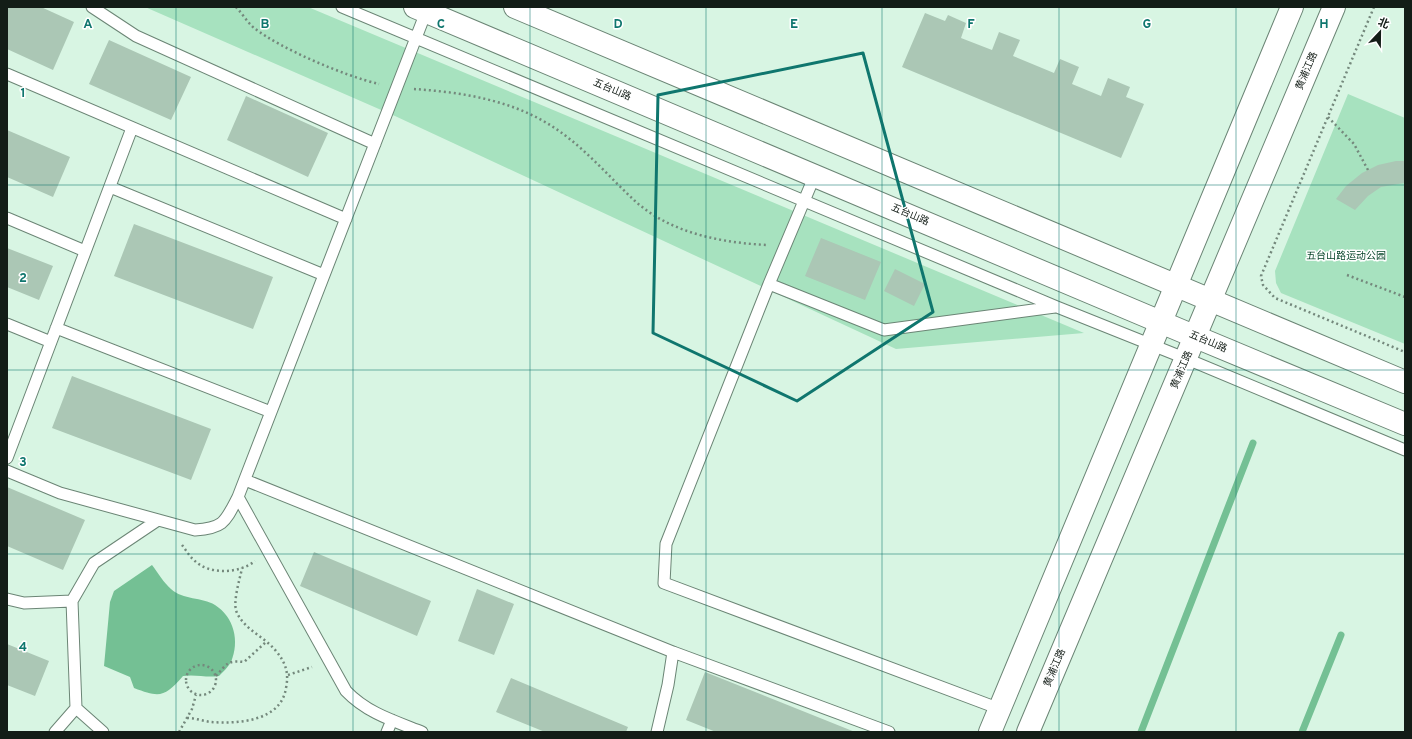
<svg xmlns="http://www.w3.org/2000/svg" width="1412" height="739" viewBox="0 0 1412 739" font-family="Overpass,'Noto Sans SC',sans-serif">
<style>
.green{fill:#a7e2bf}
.water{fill:#74c094}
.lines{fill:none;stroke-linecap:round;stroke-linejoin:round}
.stream{stroke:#74c094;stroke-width:7}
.building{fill:#abc7b5}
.service-casing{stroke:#6b8575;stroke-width:13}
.tertiary-casing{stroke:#6b8575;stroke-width:24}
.secondary-casing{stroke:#6b8575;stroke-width:24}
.path{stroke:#74887c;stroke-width:2.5;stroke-dasharray:2 3;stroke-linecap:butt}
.service{stroke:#fff;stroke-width:11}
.tertiary{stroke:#fff;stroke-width:22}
.secondary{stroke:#fff;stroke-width:22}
.marked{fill:none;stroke:#0f766e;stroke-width:3;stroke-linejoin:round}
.grid{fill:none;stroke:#0f766e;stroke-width:1;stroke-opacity:0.55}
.labels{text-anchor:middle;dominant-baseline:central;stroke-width:3;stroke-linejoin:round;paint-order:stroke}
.street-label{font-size:10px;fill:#131d17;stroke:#fff}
.park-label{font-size:10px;fill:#09472b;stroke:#fff}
.grid-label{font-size:13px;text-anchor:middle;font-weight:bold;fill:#0f766e;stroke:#fff;stroke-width:3;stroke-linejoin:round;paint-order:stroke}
</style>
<rect width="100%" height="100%" fill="#d8f5e3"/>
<!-- green -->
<path class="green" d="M145,7h163l776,326 -188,16 -501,-233z
M1348,94l57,24v226l-124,-51 -5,-10 -1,-12z"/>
<!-- water -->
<path class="water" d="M152,565c6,8 12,18 19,24 12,11 31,8 44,16 19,12 25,36 16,57 -3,5 -8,10 -12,14 -13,2 -23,-2 -36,0 -18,21 -23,22 -49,12l-4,-11 -26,-11 6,-64 4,-11z"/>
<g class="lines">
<!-- stream -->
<path class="stream" d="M1141,732l112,-289
M1302,732l39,-97"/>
</g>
<!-- building -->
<path class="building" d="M7,7h34l33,15 -21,48 -46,-21z
M925,13l20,8 3,-6 18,8 -5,15 31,12 7,-18 21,8 -7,16 41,17 6,-14 19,8 -7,17 29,12 7,-18 22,9 -4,10 18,7 -23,54 -219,-91z
M109,40l82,37 -20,43 -82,-36z
M246,96l82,37 -20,44 -81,-37z
M7,130l63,27 -17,40 -46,-20z
M1396,161h9l-1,22 -23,4 -13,9 -13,14 -19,-11 10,-13 16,-13 16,-8z
M134,224l139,53 -20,52 -139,-53z
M821,238l60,24 -16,38 -60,-24z
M7,248l46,18 -14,34 -32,-13z
M895,269l30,15 -11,22 -30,-15z
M72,376l139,53 -20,51 -139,-52z
M7,487l78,33 -22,50 -56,-24z
M314,552l117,49 -14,35 -117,-50z
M477,589l37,15 -20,51 -36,-14z
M7,644l42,17 -14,35 -28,-11z
M705,672l150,60h-139l-30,-12z
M511,678l117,49 -2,5h-81l-49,-20z"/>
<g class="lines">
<defs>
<path id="service" d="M92,7l44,29 239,108
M342,7l715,300 130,52 218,91
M7,74l339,145
M815,175l-46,109 115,46 171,-23
M110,187l214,88
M7,218l78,33
M769,284l-103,260 -2,39 336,126
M7,324l44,18
M56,328l215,84
M7,458l125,-330
M7,471l53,22 135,37c29,-2 30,-8 43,-33l188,-485
M245,480l428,172 216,80
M238,497l108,194c21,22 48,30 76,41
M7,599l17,4 48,-2 22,-38 64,-43
M72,601l4,107 27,24
M55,732l21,-24
M387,732l5,-12
M657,732l11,-47 5,-33"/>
<path id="tertiary" d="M990,732l302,-725
M1028,732l306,-725"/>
<path id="secondary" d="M415,7l781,330 209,87
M515,7l890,375"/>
</defs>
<!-- service casing -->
<use href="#service" class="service-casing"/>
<!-- tertiary casing -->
<use href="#tertiary" class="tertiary-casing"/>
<!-- secondary casing -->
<use href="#secondary" class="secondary-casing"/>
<!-- path -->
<path class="path" d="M236,7c6,6 11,15 18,21 27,21 91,48 125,56
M1374,7l-113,269 2,9 12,13 130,54
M414,89c44,3 92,10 131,33 35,20 61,52 90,79 35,32 87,42 133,44
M1328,117l26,27 14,26
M1347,275l58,22
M182,545c4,5 7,11 12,15 14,15 45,14 61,1
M186 680a15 15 0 1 1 30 0a15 15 0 1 1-30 0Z
M288,675l24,-8
M216,676c11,-12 11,-16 28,-14l22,-20
M187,718c8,0 16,3 24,4 28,2 70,-1 75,-34 3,-15 0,-25 -10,-37 -11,-14 -31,-21 -39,-38 -5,-10 3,-34 5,-45
M179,732l13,-23 4,-14"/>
<!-- service -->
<use href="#service" class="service"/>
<!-- tertiary -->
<use href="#tertiary" class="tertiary"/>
<!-- secondary -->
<use href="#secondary" class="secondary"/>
</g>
<!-- marked area -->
<path class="marked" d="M863,53l70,259 -136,89 -144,-68 5,-238z"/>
<!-- grid -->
<path class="grid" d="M176,7v725M353,7v725M530,7v725M706,7v725M882,7v725M1059,7v725M1236,7v725M7,185h1398M7,370h1398M7,554h1398"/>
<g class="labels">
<!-- street labels -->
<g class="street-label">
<text transform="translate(1307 71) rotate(-67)">黄浦江路</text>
<text transform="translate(612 90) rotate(23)">五台山路</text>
<text transform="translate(910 215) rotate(23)">五台山路</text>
<text transform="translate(1208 342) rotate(23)">五台山路</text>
<text transform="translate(1182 370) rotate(-67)">黄浦江路</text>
<text transform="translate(1055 668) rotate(-67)">黄浦江路</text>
</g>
<!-- park labels -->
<g class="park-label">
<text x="1346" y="256">五台山路运动公园</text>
</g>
</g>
<g class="grid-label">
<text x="88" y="28">A</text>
<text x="265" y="28">B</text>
<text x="441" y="28">C</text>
<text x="618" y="28">D</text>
<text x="794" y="28">E</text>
<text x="971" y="28">F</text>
<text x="1147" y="28">G</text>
<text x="1324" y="28">H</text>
<text x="23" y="97">1</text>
<text x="23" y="282">2</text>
<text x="23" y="466">3</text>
<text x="23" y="651">4</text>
</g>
<!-- border -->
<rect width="1412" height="739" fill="none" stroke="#131d17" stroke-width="16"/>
<!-- north arrow -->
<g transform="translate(1380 32) rotate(22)" stroke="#ffffff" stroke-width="3" paint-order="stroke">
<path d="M0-3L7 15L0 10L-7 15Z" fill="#131d17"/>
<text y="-6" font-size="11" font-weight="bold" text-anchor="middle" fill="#131d17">北</text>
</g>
</svg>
